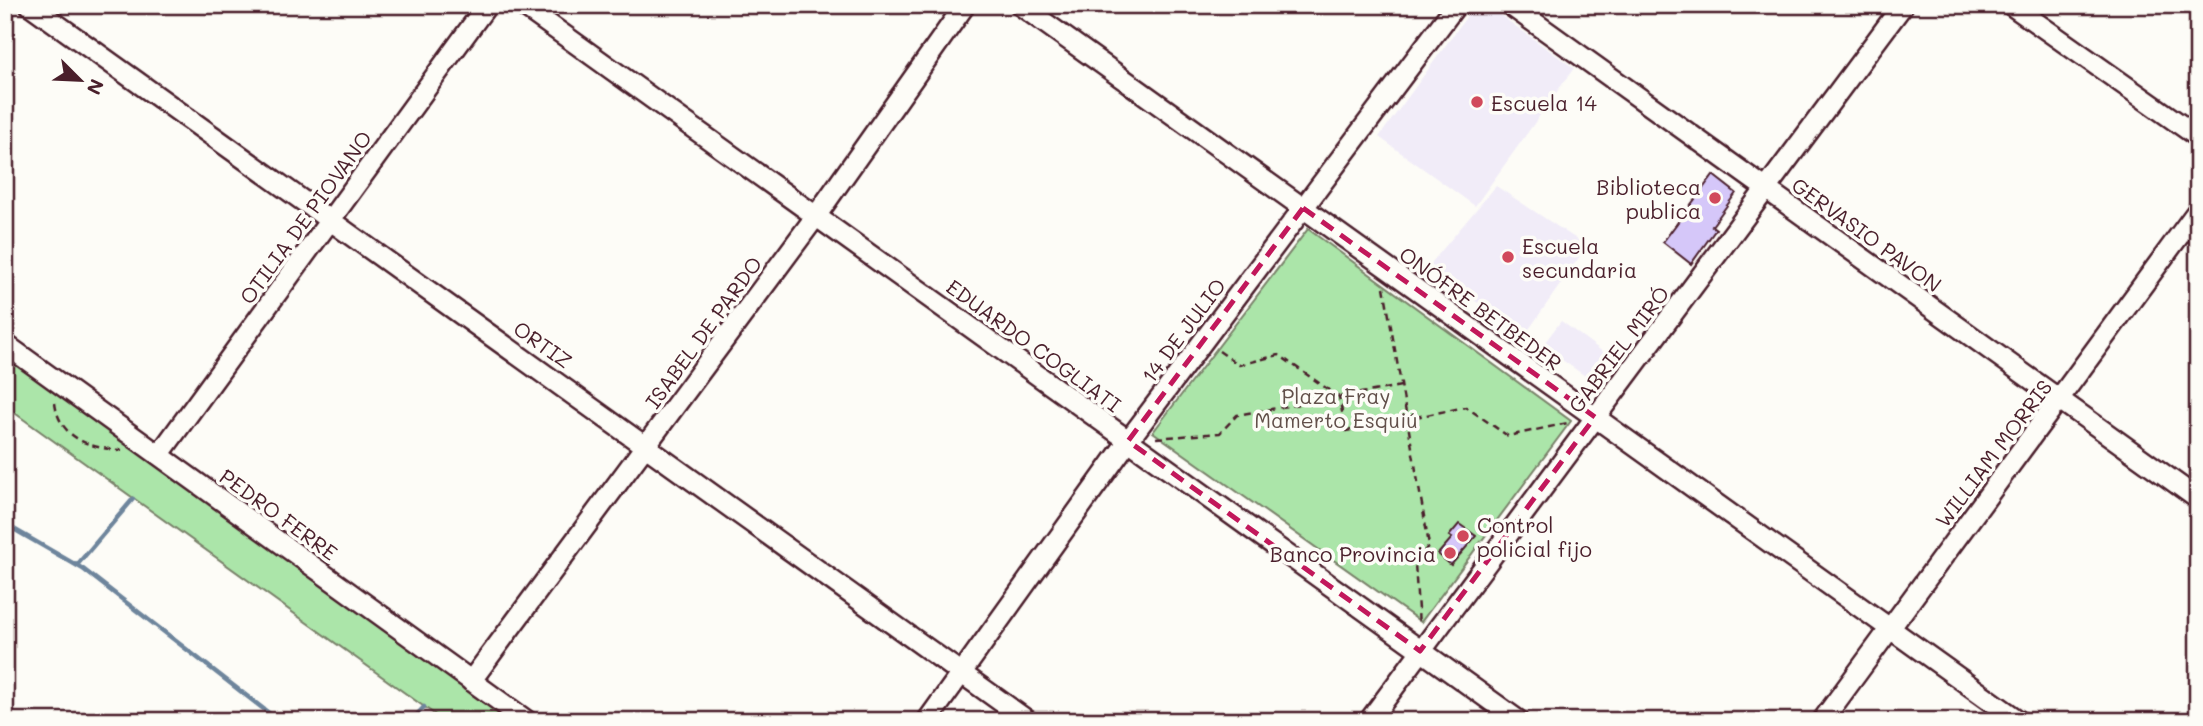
<svg xmlns="http://www.w3.org/2000/svg" width="2203" height="726" viewBox="0 0 2203 726" font-family="Mali,sans-serif">
<style>
.built{fill:#f1ecf8}
.green{fill:#abe5a9;stroke:#7a826a;stroke-width:2}
.lines{fill:none;stroke-linecap:round;stroke-linejoin:round}
.stream{stroke:#6e859c;stroke-width:4.5}
.building{fill:#d5c7f9;stroke:#4a1f2b;stroke-width:2}
.minor-casing{stroke:#4a1f2b;stroke-width:24}
.path{stroke:#4a1f2b;stroke-width:2.5;stroke-dasharray:7 5;stroke-linecap:butt}
.minor{stroke:#fdfcf7;stroke-width:19}
.marked{fill:none;stroke:#c2185b;stroke-width:5;stroke-dasharray:14 9;stroke-linejoin:round}
.poi-dot{fill:#d1495b;stroke:#fdfcf7;stroke-width:2.5}
.labels{text-anchor:middle;dominant-baseline:central;stroke-width:7;stroke-linejoin:round;paint-order:stroke}
.poi-label{font-size:21px;fill:#4a1f2b;stroke:#fdfcf7;text-anchor:start}
.street-label{font-size:21px;fill:#4a1f2b;stroke:#fdfcf7}
.park-label{font-size:21px;fill:#62504a;stroke:#fdfcf7}
</style>
<rect width="100%" height="100%" fill="#fdfcf7"/>
<filter id="ink" filterUnits="userSpaceOnUse"><feTurbulence type="fractalNoise" baseFrequency=".0143" numOctaves="2"/><feDisplacementMap in="SourceGraphic" scale="14" xChannelSelector="R" yChannelSelector="G"/><feConvolveMatrix kernelMatrix="1 2 1 2 8 2 1 2 1" color-interpolation-filters="sRGB"/></filter>
<g filter="url(#ink)">
<!-- built -->
<path class="built" d="M1475,5h11l88,63 -99,138 -96,-69z
M1496,186l91,60 -62,89 -98,-67z
M1561,321l57,42 -17,24 -59,-41z"/>
<!-- green -->
<path class="green" d="M1308,229l263,192 -150,201 -268,-190z
M5,355l513,366h-74l-439,-315z"/>
<g class="lines">
<!-- stream -->
<path class="stream" d="M5,524l78,45 196,152
M77,565l56,-66
M411,721l13,-14"/>
</g>
<!-- building -->
<path class="building" d="M1713,175l23,18 -24,33 4,3 -25,35 -28,-22z
M1459,524l17,12 -25,29 -13,-11 14,-16 -3,-2z"/>
<g class="lines">
<defs>
<path id="minor" d="M30,5l998,716
M522,5l997,716
M1020,5l999,716
M1510,5l688,494
M2011,5l187,132
M5,344l522,377
M159,455l328,-450
M471,681l345,-465 149,-211
M927,721l201,-280 328,-436
M1369,721l534,-716
M1822,721l376,-511"/>
</defs>
<!-- minor casing -->
<use href="#minor" class="minor-casing"/>
<!-- path -->
<path class="path" d="M1384,287l45,258 -14,18 4,63
M1219,351l20,14 40,-10 60,42
M1401,386l-62,11 7,34 120,-24 42,29 60,-13
M55,403c4,35 36,46 67,47
M1156,438l64,-5 17,-18 102,-18"/>
<!-- minor -->
<use href="#minor" class="minor"/>
</g>
</g>
<!-- marked area -->
<path class="marked" d="M1303,208l292,209 -175,234 -292,-210z"/>
<!-- markers -->
<g class="poi-dot">
<circle cx="1477" cy="102" r="7"/>
<circle cx="1715" cy="198" r="7"/>
<circle cx="1508" cy="257" r="7"/>
<circle cx="1463" cy="536" r="7"/>
<circle cx="1450" cy="553" r="7"/>
</g>
<g class="labels">
<!-- poi labels -->
<g class="poi-label">
<text x="1491" y="102">Escuela 14</text>
<text x="1701" y="186" text-anchor="end">Biblioteca<tspan x="1701" dy="24">publica</tspan></text>
<text x="1522" y="245">Escuela<tspan x="1522" dy="24">secundaria</tspan></text>
<text x="1477" y="524">Control<tspan x="1477" dy="24">policial fijo</tspan></text>
<text x="1436" y="553" text-anchor="end">Banco Provincia</text>
</g>
<!-- street labels -->
<g class="street-label">
<text transform="translate(305 217) rotate(-54)">OTILIA DE PIOVANO</text>
<text transform="translate(1867 234) rotate(36)">GERVASIO PAVON</text>
<text transform="translate(1481 308) rotate(36)">ONÓFRE BETBEDER</text>
<text transform="translate(1183 330) rotate(-53)">14 DE JULIO</text>
<text transform="translate(703 332) rotate(-54)">ISABEL DE PARDO</text>
<text transform="translate(543 344) rotate(35)">ORTIZ</text>
<text transform="translate(1034 345) rotate(36)">EDUARDO COGLIATI</text>
<text transform="translate(1618 349) rotate(-53)">GABRIEL MIRÓ</text>
<text transform="translate(1993 453) rotate(-53)">WILLIAM MORRIS</text>
<text transform="translate(279 514) rotate(36)">PEDRO FERRE</text>
</g>
<!-- park labels -->
<g class="park-label">
<text x="1336" y="395">Plaza Fray<tspan x="1336" dy="24">Mamerto Esquiú</tspan></text>
</g>
</g>
<!-- margin -->
<rect width="2203" height="726" fill="none" stroke="#fdfcf7" stroke-width="28"/>
<rect x="14" y="14" width="2175" height="698" fill="none" stroke="#4a1f2b" stroke-width="2.5" filter="url(#ink)"/>
<!-- north arrow -->
<g transform="translate(80 80) rotate(114)" stroke="#fdfcf7" stroke-width="5" paint-order="stroke">
<path d="M0-5L12 26L0 18L-12 26Z" fill="#4a1f2b"/>
<text y="-10" font-size="19" font-weight="bold" text-anchor="middle" fill="#4a1f2b">N</text>
</g>
</svg>
